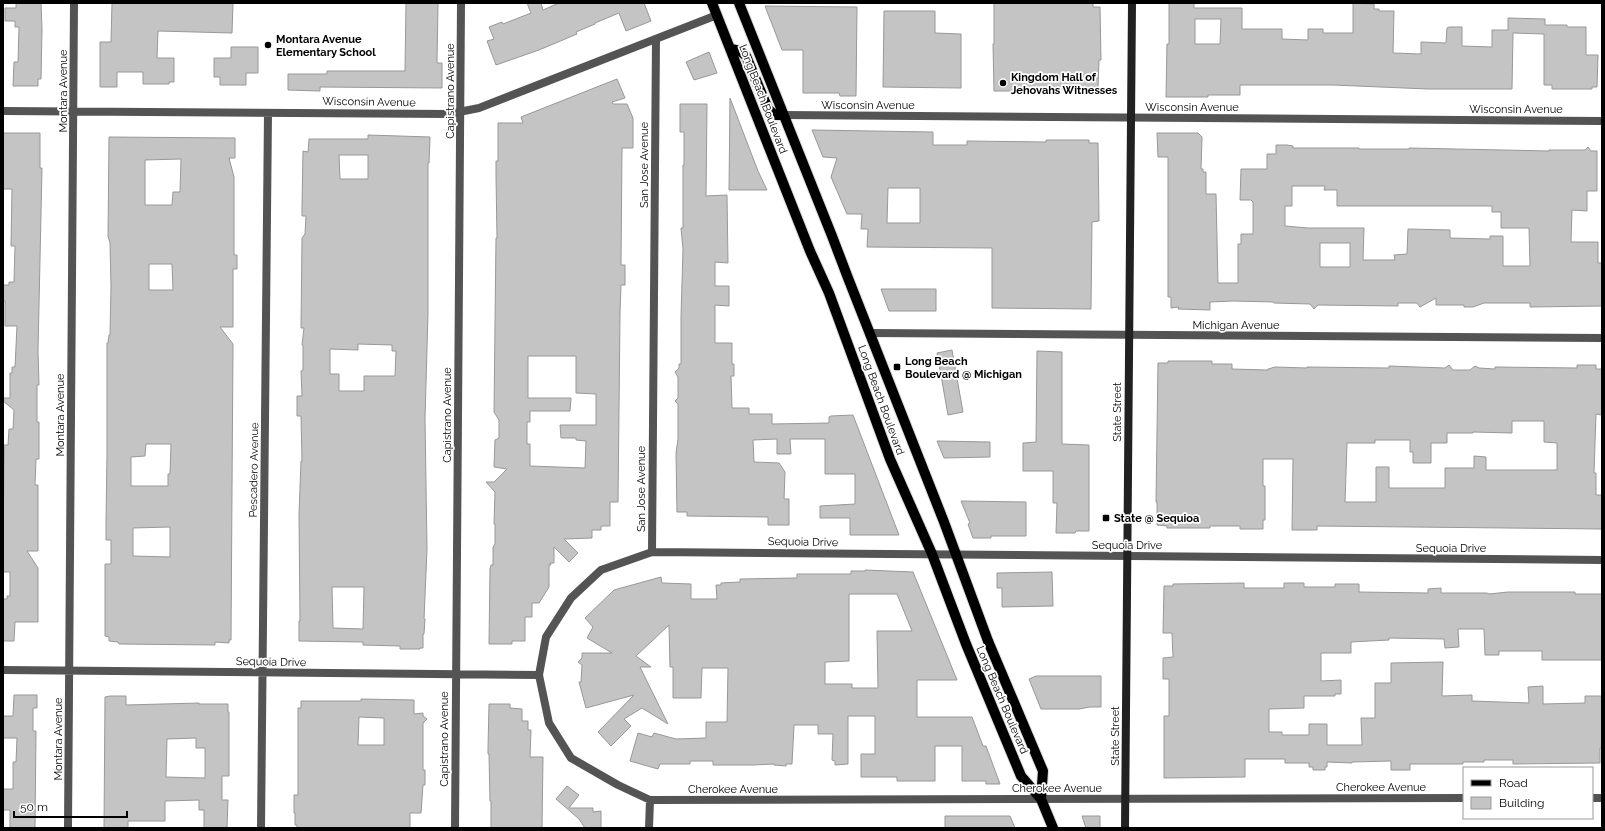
<svg xmlns="http://www.w3.org/2000/svg" width="1605" height="831" viewBox="0 0 1605 831" font-family="Raleway,sans-serif">
<style>
.building{fill:#c4c4c4;stroke:#989898;fill-rule:evenodd}
.lines{fill:none;stroke-linecap:round;stroke-linejoin:round}
.primary-casing{stroke:#dbdbdb;stroke-width:12}
.street{stroke:#545454;stroke-width:8}
.secondary{stroke:#212121;stroke-width:8}
.primary{stroke:#000;stroke-width:10}
.poi-dot{fill:#000;stroke:#fff;stroke-width:1.5}
.labels{text-anchor:middle;dominant-baseline:central;stroke-width:3.5;stroke-linejoin:round;paint-order:stroke}
.poi-label{font-size:11px;font-weight:bold;fill:#000;stroke:#fff;text-anchor:start}
.street-label{font-size:11px;fill:#000;stroke:#fff}
</style>
<rect width="100%" height="100%" fill="#fff"/>
<!-- building -->
<path class="building" d="M16,3h25l1,26 -1,50h-3v7h-25l1,-24h4l1,-35h-4v-6h-10v-13h11z
M112,3h121l-1,30 -74,-2 -1,27h17v24h-5v2h-26v-12h-26v15h-17v-45h11z
M406,3h32l-1,60h5v25l-122,-1v4l-32,-1v-16h39v-3h78z
M527,3h14l2,7 16,-7h85l7,18 -25,10 -7,-18 -24,10v1l-19,8 1,2 -38,16 -43,15 -9,-24 7,-2 -5,-12 13,-5 1,2 28,-11z
M994,3h99v4h7l1,53h-2l-1,29h-85v2h-19l-1,-47h1z
M1169,3h25v5h48v21h40v10l26,1v-11h15v4h30v-30l21,1v5h5v2h15l-1,42 28,1v-12l25,1 1,-15 2,-1h13v19l30,1v-17h16v-12l37,1v6h22v2h19v28h12l-1,32h-5v2h-40v-4h-8v-51l-31,-1 -1,56h-84l-95,-4h-93v10h-32v2h-42l1,-53h2zM1195,19h26l-1,25h-25z
M765,6l92,1 -1,89h-16l-1,-3h-36v-43h-21z
M884,11h51v22l26,1v54l-78,-1z
M231,47h27v26h-12v12h-26v-8h-6v-19h17z
M709,52l8,21 -23,7 -8,-18z
M617,79l8,19 -13,4 1,2h14l6,14v30h-11l-1,117h4v20h-4l-1,28 -2,189h-8v24h-9v4h-9v8l-28,1 14,14 -9,9 -15,-15v16h-4l1,2h-2v22l-10,16h-7v14h-7v24h-13v3h-23l1,-75 1,-4h2v-18l2,-3v-20h-1l1,-32 -9,-10h8l13,-13 -13,-2 1,-27 4,-2v-18l-5,-8 2,-174h1l-1,-63v-14h2v-38h25l-2,-6zM528,356h48v37l20,1v31h-36l1,13h15v2l10,1 -1,27 -55,-2v-22h-3v-22h3v-11h40l1,-13h-43z
M730,98l28,73 9,19h-38z
M680,104h27l-1,92 21,-1 1,68 -13,-1v24h14v20l-14,-1v38h17v21h2v12h-3l1,32h17v6h23v10l57,-1v-6l2,-1 22,-1 46,120h-49v-17h-30v-12l35,-2v-30h-30v-35h-35l1,15h-14v-15l-24,1 1,22 25,1 6,9 -1,27h5v26h-21v-8l-81,-1v-4h-10l-1,-59 2,-14v-35l-3,-3 3,-3v-21l-3,-5 4,-4v-4h2v-47l2,-68 -2,-21h2v-63h1v-33h-4z
M812,130l121,2v13h34v-4l79,1v-2h43v3h9l1,78 -7,1 -1,87 -99,-1v-60l-125,-1 1,-18h-7l1,-15h-15l-16,-37 6,-19 -14,-1zM888,188h32v35h-33z
M3,133h37v35h2l-4,183 1,34h-2v37h2v37h-3l-1,26h3v66h-11l11,17v54h-23l-1,19h-11v-42h4v-3h3v-24h-7l1,-127h4l1,-16h4l1,-19 -11,-9v-3h7v-25h2v-6h3l2,-41h-12v-25h-2v-16h6v-3h5l1,-36h-4l1,-57h-9z
M1157,133h41l4,4 -1,32h2v3h3v22h10l2,89h20v-39h3v-10h12v-32l-2,-2h-11l1,-31h26v-15h9v-9h11l6,1v2h66v1h50v-1l140,3v-1h36l3,-3 3,4h6v40h-10v20l-15,-1 -1,32h27v21h4v43l-72,1v-4h-46l-11,4h-9v-2h-28v-7l-16,9 -3,-4h-19v3l-80,-1 -4,4 -4,-5 -36,-1v-1l-41,-1 -23,1v8l-32,-1 1,-2 -8,1v-11h-3v-140h-10zM1292,186h33l-1,4h13v16h155v6h9v16h28l1,38h-27v-30h-13v3l-40,-1v-8l-42,-1 -1,25 -13,1 1,5h-32l1,-32h-56l-23,-2v-20h7zM1320,243h30v24h-30z
M368,135l62,2 -1,26h-1v150l-3,106 2,130 -3,70h1l-1,15h-1v14h-3v1h-20v-3l-37,-1v-3l-64,-1v-20h1l-1,-106 2,-54h1l-1,-45h-4v-20h5l-1,-25 2,-1v-24l-1,-1 2,-17h-3l1,-90 3,-4 1,-18h-4v-9l1,-56 5,1 1,-13h59zM339,155h29v24h-28zM358,344l34,1v6h4l-1,25h-31v15h-25v-17h-9v-25l28,1zM332,587h32l-1,42 -30,-1z
M109,137l126,1v20h-6l5,19v78h3v14h-4v58h-13l13,17 -2,296h-2v3l-14,-1v3l-96,-1 -1,-2 -9,-1v-4l-4,-1v-72h6v-24h-5v-18l1,-69v-110h1l1,-8h1l1,-49 -1,-43 -2,-7zM181,159l-1,33h-7l-1,13h-27v-45zM149,264h23l1,26h-24zM146,444h25l-1,30h-2v12h-37v-29l14,-1zM170,527v30l-37,-1v-28z
M881,289h55v22h-47z
M952,350l11,62 -15,3 -11,-62z
M1037,351l25,1v92l27,1v86h-13l-1,2h-19l1,-30h-4v-32h-30v-28l13,-1z
M1168,361h44v3h20v5l36,1v-1l7,-2 32,1v-1l82,1v-2l56,2 4,-3 4,5h17l5,-4 4,2 16,1v-2l82,1v-3h19v4h6v46l-6,-1 -2,59h2v22h6v34l-285,-3v4h-25l1,-71h-30v27h2v34h-2v9h-23v-3h-30v2h-43v-2l-10,-1v-23h-1l2,-139h10zM1512,421h32v21l13,1v27h-71v-13l-12,-1v12h-29v20h-56v-21h-13v35h-31l2,-59h28v-3h35v12h3v11h18v-20h16v-10h26v-1l39,1z
M937,441l53,1v15l-46,1z
M961,501l65,1v34h-35v2h-18l-5,-14 2,-1z
M865,570l48,2 44,108h-40v37h55l11,29h3l14,38h-14v-3h-24v-35h-27v35h-38v-4h-36v-23h14v-38h-27v48l-13,1v-4l-3,-1 1,-26h-15v-9h-24l-2,39h-6v2l-12,-1v-1l-21,1h-40v-4h-23v3h-30l-2,5 -28,-8 8,-28 14,4 2,-4 22,6 30,-1v-16h21l1,-54h-26l-1,30h-28v-31h-3l-1,-42 -33,31 15,11h-11l28,57 -26,-16 -18,11 7,7 -20,20 -13,-14 36,-37 -48,13 -7,-26h2l1,-17 -4,-3 4,-4v-5h30l-25,-15 6,-11 -8,-9 29,-28 47,-13 1,6 29,1v15h26l-1,-14h5v-2l19,-1v-3l57,-1v-4h54v-3h14zM849,594h48l15,37h-35l1,57h-26v-4h-27v-22l24,-1z
M1052,572l1,34 -51,1v-19h-5v-15z
M1244,583v5h40v-5h20v4h31v-3h24v8l69,1v-4l13,-1v5h46l2,1 19,-2h67v2h27v66h-60v-9h-43v4h-14l-1,-26h-26l1,18 -14,1 -1,-9 -55,-1v2l-38,2v11h-30v28l20,-1v14h-6v2h-31v12l-35,1v23h13v3h27v-11h18v21h35l-1,-27h14v-35h16v-20l52,-1 -1,34 30,-1v6l57,2 -1,-16 15,-1v18l42,-1v-7h17v52h-2v15l-87,1v-4h-29v2h-21v2h-53v6h-19v-9l-39,1v1l-25,-1v5h-2v3h-12v-3h-4v-4h-24v-4h-40v18l-81,1v-62h5v-37h-6v-21l10,-1 -1,-24h-9l1,-47h9v-2z
M1036,676h65v31h-11l-11,2h-38l-12,-30z
M14,695h23v13h-4v23h3l-1,97h-25v-18h-7v-21h10v-27h3l1,-24h-14v-22h10z
M110,696h16v9l73,-2v1h29v8h1v64h-7v24h6l-1,28h-23v-18h-5v-10l-34,1v20h-37v7h-24l1,-131zM196,738v10h9v30l-39,-1 1,-38z
M361,699l53,1v14l9,-1v3l4,3 -4,4v47h2v15h-2l-2,28h-11v15h-113v-3h-2v-12h-1v-18h4v-87h3v-7h60zM359,717l25,1v27h-26z
M489,704h21v4l12,1v12h6v9h3l-1,27h13l-1,71h-51v-27h-1l-1,-47h-1v-6z
M567,786l12,9 -10,13h24v4l8,-1v17h-16l-6,-9 -23,-20z
M945,816h65l5,12h-70z
M1082,816h18v12h-14z"/>
<g class="lines">
<defs>
<path id="primary" d="M712,3l98,248 19,42 61,166 42,95 34,90 55,132 20,23 12,29
M739,3l93,233 16,42 96,244 44,119 55,130 -2,28
M731,49l9,2 6,5 22,53 7,6h8"/>
</defs>
<!-- primary casing -->
<use href="#primary" class="primary-casing"/>
<!-- street -->
<path class="street" d="M3,111l446,3 30,-6 238,-93
M783,115l819,6
M870,333l732,5
M652,552l4,-513
M3,670l536,5
M1464,798l-814,2 -32,-15 -47,-27 -22,-35 -10,-48 7,-38 25,-39 30,-28 51,-18 950,8
M1592,798h10
M68,828l6,-825
M261,828l7,-715
M455,828l6,-825
M649,828l1,-28"/>
<!-- secondary -->
<path class="secondary" d="M1125,828l7,-825"/>
<!-- primary -->
<use href="#primary" class="primary"/>
</g>
<!-- markers -->
<g class="poi-dot">
<circle cx="268" cy="45" r="4"/>
<circle cx="1003" cy="83" r="4"/>
<rect x="893" y="363" width="8" height="8" rx="2"/>
<rect x="1102" y="514" width="8" height="8" rx="2"/>
</g>
<g class="labels">
<!-- poi labels -->
<g class="poi-label">
<text x="276" y="39">Montara Avenue<tspan x="276" dy="13">Elementary School</tspan></text>
<text x="1011" y="77">Kingdom Hall of<tspan x="1011" dy="13">Jehovahs Witnesses</tspan></text>
<text x="905" y="361">Long Beach<tspan x="905" dy="13">Boulevard @ Michigan</tspan></text>
<text x="1114" y="518">State @ Sequioa</text>
</g>
<!-- street labels -->
<g class="street-label">
<text transform="translate(63 91) rotate(-90)">Montara Avenue</text>
<text transform="translate(450 91) rotate(-90)">Capistrano Avenue</text>
<text transform="translate(763 99) rotate(69)">Long Beach Boulevard</text>
<text transform="translate(369 102) rotate(1)">Wisconsin Avenue</text>
<text x="868" y="105">Wisconsin Avenue</text>
<text x="1192" y="107">Wisconsin Avenue</text>
<text x="1516" y="109">Wisconsin Avenue</text>
<text transform="translate(644 165) rotate(-90)">San Jose Avenue</text>
<text x="1236" y="325">Michigan Avenue</text>
<text transform="translate(881 400) rotate(70)">Long Beach Boulevard</text>
<text transform="translate(1117 412) rotate(-90)">State Street</text>
<text transform="translate(60 415) rotate(-90)">Montara Avenue</text>
<text transform="translate(447 415) rotate(-90)">Capistrano Avenue</text>
<text transform="translate(254 470) rotate(-89)">Pescadero Avenue</text>
<text transform="translate(641 489) rotate(-90)">San Jose Avenue</text>
<text transform="translate(803 542) rotate(1)">Sequoia Drive</text>
<text x="1127" y="545">Sequoia Drive</text>
<text x="1451" y="548">Sequoia Drive</text>
<text transform="translate(271 662) rotate(1)">Sequoia Drive</text>
<text transform="translate(1002 700) rotate(67)">Long Beach Boulevard</text>
<text transform="translate(1115 736) rotate(-90)">State Street</text>
<text transform="translate(58 739) rotate(-90)">Montara Avenue</text>
<text transform="translate(444 739) rotate(-90)">Capistrano Avenue</text>
<text x="1381" y="787">Cherokee Avenue</text>
<text x="1057" y="788">Cherokee Avenue</text>
<text x="733" y="789">Cherokee Avenue</text>
</g>
</g>
<!-- border -->
<rect width="1605" height="831" fill="none" stroke="#000000" stroke-width="8"/>
<!-- legend -->
<rect x="1463" y="767" width="130" height="52" fill="#ffffff" stroke="#999999"/>
<rect x="1471" y="780" width="20" height="6" fill="#000000" stroke="#999999"/>
<text x="1499" y="787" font-size="12" fill="#000000">Road</text>
<rect x="1471" y="797" width="20" height="12" fill="#c4c4c4" stroke="#999999"/>
<text x="1499" y="807" font-size="12" fill="#000000">Building</text>
<!-- scale -->
<path d="M14 811v6h113v-6" fill="none" stroke="#000000" stroke-width="2"/>
<text x="20" y="811" font-size="12" fill="#000000" stroke="#ffffff" stroke-width="3" paint-order="stroke">50 m</text>
</svg>
